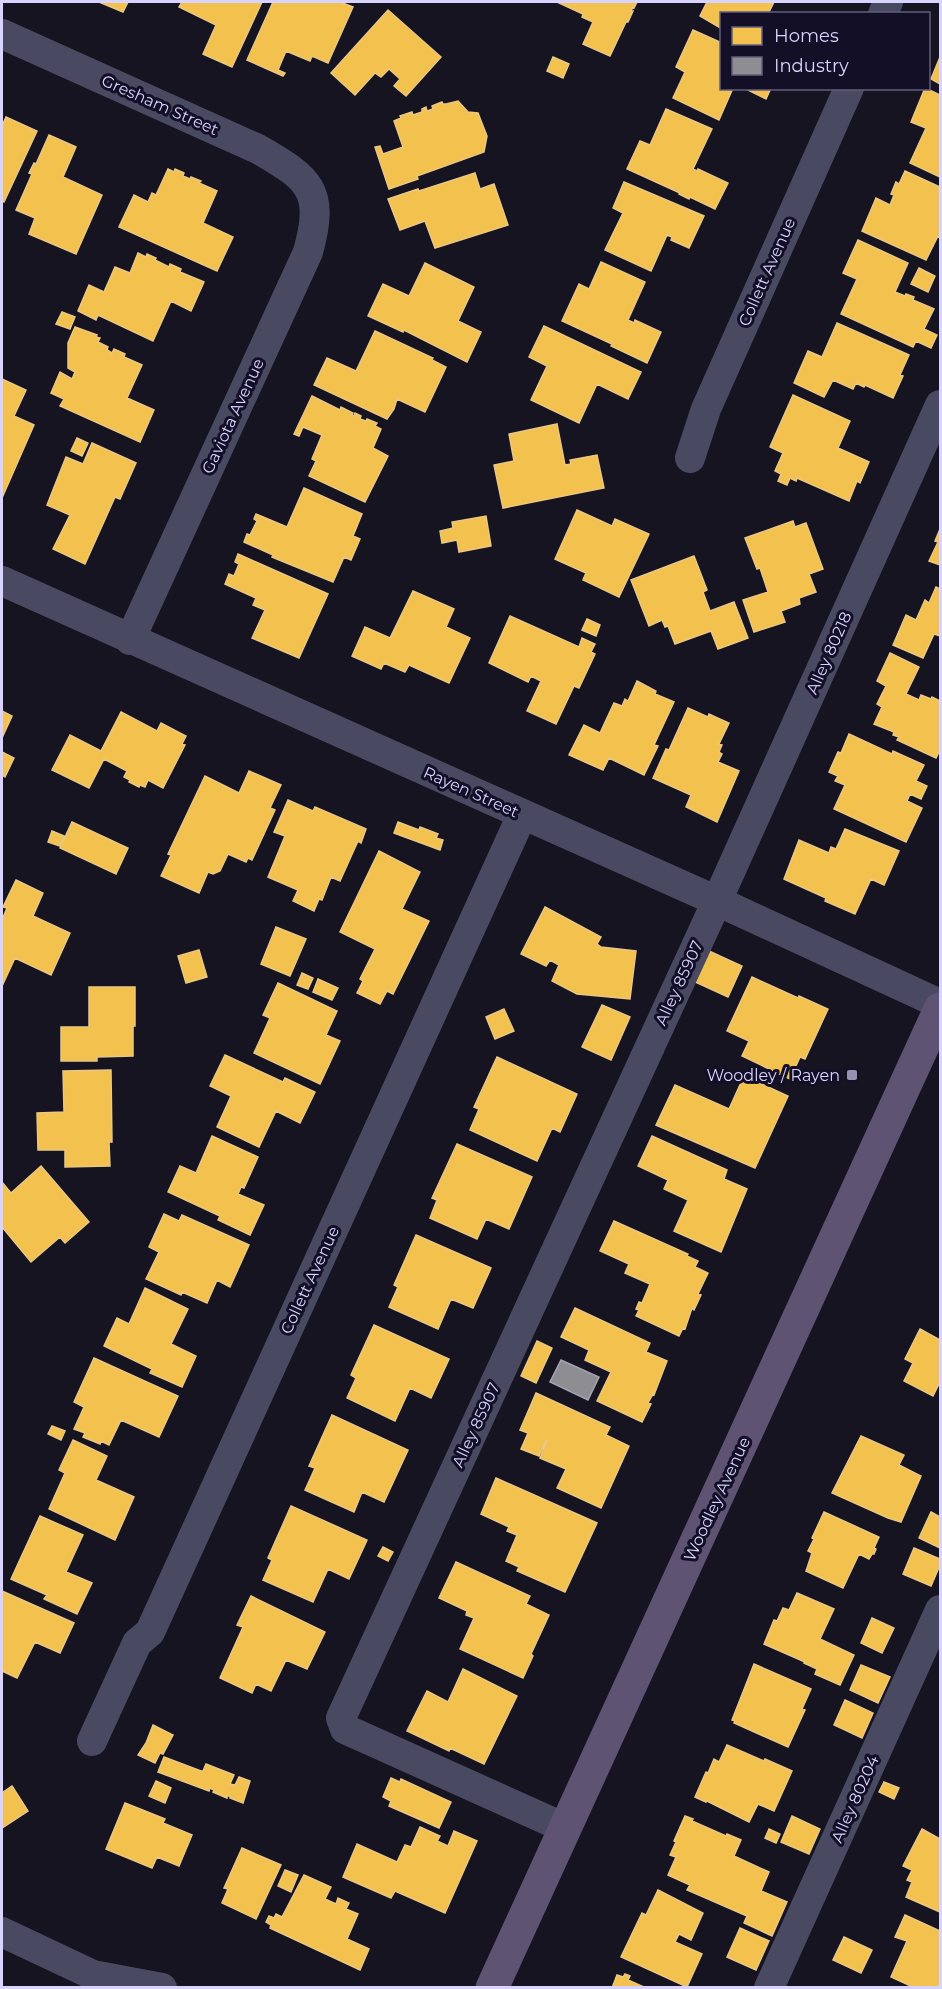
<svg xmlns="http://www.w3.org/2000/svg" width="942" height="1989" viewBox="0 0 942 1989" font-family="Montserrat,sans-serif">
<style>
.homes{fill:#f2c14e;stroke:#eac783;stroke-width:1.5}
.industry{fill:#8d8d92;stroke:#a4a2b3;stroke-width:1.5}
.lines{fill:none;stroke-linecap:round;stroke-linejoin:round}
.minor{stroke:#4a4962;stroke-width:30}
.major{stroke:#5e5373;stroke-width:33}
.poi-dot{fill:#9591b1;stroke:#130f26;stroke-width:2}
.labels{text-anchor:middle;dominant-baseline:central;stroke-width:6;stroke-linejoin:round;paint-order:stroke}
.street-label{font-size:16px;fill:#d9d4ff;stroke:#130f26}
.poi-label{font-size:16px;fill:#d9d4ff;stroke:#130f26;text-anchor:end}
</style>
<rect width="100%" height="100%" fill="#161421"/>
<!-- homes -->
<path class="homes" d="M99,2h29l-5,10z
M182,2h80l-30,65 -29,-13 13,-29 -37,-18z
M273,2h67l13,5 -25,56 -16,-7 -2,5 -24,-10 -8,19 7,3 -2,3 -36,-16z
M557,2h80l-3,6 -1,-1 -2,4h2l-5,11h-2l-16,34 -27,-12 10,-22 -11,-5 1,-3z
M707,2h67l-6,12h-46v15l-22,-13z
M388,10l53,47 -35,39 -12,-10 6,-7 -11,-10 -8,8 -6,-4 -20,22 -24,-22z
M693,30l29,13v45h11l-14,32 -46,-22 12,-26 -9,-5z
M553,57l16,7 -6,14 -16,-7z
M940,57v27l-9,-5z
M744,88h27l-5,11z
M925,88l15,7v82l-30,-14 16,-35 -15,-6z
M458,101l10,11 10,1 9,23 -3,16 -67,24 1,3 -29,10 -14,-42 5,-1 3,8 20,-7 -9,-26 7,-3 -1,-2 12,-4 1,3 9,-3v-3l4,-2 1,4 6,-2 -1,-3 10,-4 1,2h3z
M666,109l46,20 -19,40 4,2 1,-2 30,14 -13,26 -25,-12 -1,2 -10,-5 1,-1 -53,-24 13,-28 10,4z
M6,117l31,14 -33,71 -2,-1v-75z
M49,135l27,12 -13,30 39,18 -26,59 -47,-20 6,-16 -19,-8 16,-36 -3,-1 5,-10 2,1z
M168,169l6,3 1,-3 9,4 -1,3 7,3 1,-2 10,4 -2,2 18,8 -14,32 30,14 -16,34 -98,-44 15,-32 14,7 4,-9 4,2z
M905,171l35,16v50l-2,-1 -12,24 -64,-29 14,-33 14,7 4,-10 -3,-1 5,-12 3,2z
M475,173l5,16 14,-5 14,41 -73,23 -10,-27 -25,9 -12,-31 30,-10 1,2z
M624,182l80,34 -15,32 -18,-8 1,-3 -5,-2 -16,36 -46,-21 18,-37 -10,-5z
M858,240l50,23 -13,29 10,4 1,-2 8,3 -1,3 21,9 -10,20 13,6 -6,13 -15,-7 -3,6 -72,-33 16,-35 -14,-6z
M138,253l8,4 1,-3 9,4 -1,2 14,7 1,-3 11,5 -1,3 24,10 -13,29 -20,-10 -18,40 -55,-26 -2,5 -18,-9 11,-26 15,7 11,-25 15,6z
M601,262l44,20 -17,38 6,3 1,-3 26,12 -14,31 -36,-17 1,-2 -50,-23 17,-37 10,5z
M425,263l49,24 -16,34 23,11 -14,30 -63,-32 -1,2 -35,-16 15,-32 26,12z
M919,268l16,8 -7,16 -17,-8z
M62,312l13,5 -5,12 -14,-5z
M837,323l72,32 -9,20 3,1 -10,22 -28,-13 -1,2 -8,-4 -3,6 -20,-9 -9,17 -30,-14 14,-32 14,6z
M544,326l97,46 -13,27 -31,-15 -18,39 -48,-23 16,-34 -18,-9z
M75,327l22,8 -1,2 4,1 -2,4 10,5 -1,3 5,3 2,-4 11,5 -1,3 18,8 -15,33 27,12 -14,32 -80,-36 4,-7 -13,-6 9,-21 12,7 3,-7 -7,-4v-25z
M375,331l58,27 -1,2 14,7 -21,45 -28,-13 -3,10 -7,10 -73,-34 13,-27 29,13z
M2,379l24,11 -12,26 20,9 -32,73z
M793,395l57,26 -12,27 31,14 -9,21 -3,-2 -8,20 -52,-23 -1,3 -6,-3 -3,7 -9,-4 3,-7 -6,-3 8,-18 -13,-6z
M312,396l28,14 1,-3 12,6 -1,2 2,1 1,-3 6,3 -1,3 6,2 1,-2 10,4 -2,3 6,3 -8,19 15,8 -23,46 -56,-26 7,-15 -4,-2 10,-24 -19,-8 -4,9 -5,-2z
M557,424l8,41 6,-1 -1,-4 27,-5 7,33 -101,20 -9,-43 20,-4 -5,-27z
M77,438l11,5 -6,13 -11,-5z
M92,443l44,20 -16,36 -5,-2 -30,67 -32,-15 17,-34 -23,-10 19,-48 17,7z
M304,488l58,26 -9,22 7,3 -9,21 -7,-3 -11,25 -61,-25 1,-2 -29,-13 3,-8 3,1 7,-14 -3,-2 2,-5 31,13z
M577,510l35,16 3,-7 34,15 -30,63 -36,-17 3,-7 -31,-14z
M486,516l5,30 -32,6 -2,-12 -15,3 -2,-12 13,-3 -1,-6z
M793,521l2,6 11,-4 17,46 -14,5 7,18 -17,6 1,6 -19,7 4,11 -31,10 -11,-32 25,-8 -8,-24 -3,1 -12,-31z
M940,529v36l-11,-4 9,-19 -3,-1z
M238,554l90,40 -29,64 -47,-20 13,-28 -12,-5 3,-7 -31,-14 4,-10 5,2 5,-12 -4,-2z
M694,556l13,34 -4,2 7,19 24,-9 14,36 -30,11 -7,-18 -36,13 -7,-18 -3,1 -3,-7 -13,6 -18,-46z
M936,587l4,2v47l-6,-2 -11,24 -30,-13 13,-30 10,5 9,-20 4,3z
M413,591l41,18 -8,18 24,11 -21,45 -40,-18 -4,7 -21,-9 -3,6 -29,-13 13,-29 25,11z
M510,616l69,31 3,-9 13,6 -4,8 4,2 -16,34 -5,-2 -18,38 -29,-13 14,-30 -10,-5 -3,6 -39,-19z
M587,619l13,6 -4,11 -14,-6z
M890,653l29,14 -13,27 13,6 2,-5 10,4 1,-2 8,4v49l-4,8 -39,-18 2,-3 -6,-2 1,-3 -20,-8 8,-17 -5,-3 9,-18 -9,-5z
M637,681l19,10 -1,3 19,8 -20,43 4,1 -14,29 -35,-17 -6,12 -34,-15 15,-30 16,8 14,-30 8,3 3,-7 3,2z
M688,708l20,9 1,-3 20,9 -10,21 3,1 -3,7 3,2 -4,8 21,9 -22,51 -31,-15 5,-12 -38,-17 13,-29 3,1z
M2,711l10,5 -10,22z
M121,712l36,19 4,-8 25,13 -4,8 3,1 -22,43 -15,-8 -3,7 -5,-2 -1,2 -10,-5 1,-2 -6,-3 3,-6 -23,-12 -15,29 -37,-18 18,-35 31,16z
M849,734l43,20 1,-3 31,14 -8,16 11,5 -6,13 -11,-5 -3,7 15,7 -16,34 -72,-33 11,-24 -10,-4 3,-5 -9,-4 9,-20 3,1z
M2,752l12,6 -9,19 -3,-2z
M249,771l32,14 -11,23 5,2 -23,50 -4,-2 -2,4 -18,-8 -8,17 -7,3 -5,-2 -9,21 -38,-17 10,-21 -3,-1 37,-78 34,17z
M288,800l25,11 2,-4 51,22 -5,14 -3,-2 -18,40 -9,-4 -9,23 -3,-1 -5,12 -21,-10 5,-11 -30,-13 17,-41 -11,-4z
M72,822l56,26 -12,26 -56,-26z
M398,822l21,8 1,-3 18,7 -2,4 7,2 -3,10 -46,-17z
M845,829l54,22 -15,34 -13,-6 -16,35 -30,-13 1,-3 -42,-19 15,-39 30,13 2,-6 5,2z
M52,831l12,5 -4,10 -12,-4z
M379,851l41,21 -18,37 27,12 -36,73 -6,-3 -7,13 -23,-11 6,-12 -3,-2 15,-30 -35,-17z
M16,880l27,13 -10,23 37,17 -19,42 -36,-17 -12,26 -1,-1v-63l5,-12 -4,-1z
M545,907l56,30 -4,7 4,3 35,4 -6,48 -53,-5 -25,-13 7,-16 -9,-5 -4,6 -25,-12z
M276,927l30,12 -16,37 -29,-12z
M199,950l8,27 -21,6 -8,-27z
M709,951l33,15 -14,31 -33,-15z
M302,973l11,5 -5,11 -11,-4z
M752,977l46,21 1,-2 29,13 -23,50 -5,-2 -10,22 -48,-23 7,-15 -22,-10z
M318,979l20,9 -6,12 -19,-8z
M278,983l59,28 -11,24 14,6 -20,43 -66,-31 16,-35 -7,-3z
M89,987h46v39h-2v30l-36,1v4h-36v-34h28z
M602,1005l28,12 -19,43 -29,-13z
M504,1009l10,22 -19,8 -9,-22z
M225,1055l58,27 2,-4 30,14 -15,31 -24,-12 -17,36 -42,-20 14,-31 -21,-10z
M497,1057l80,37 -17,38 -8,-4 -15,33 -67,-31 9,-21 -5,-2z
M111,1070l1,72h-3l1,24 -45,1v-17h-27l-1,-37 27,-1 -1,-41z
M744,1076l44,20 -33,72 -99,-43 19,-40 54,24z
M212,1136l46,21 -14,31 -3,-1 -3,7 26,11 -14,30 -32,-15 2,-4 -52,-24 12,-26 16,7z
M652,1136l75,34 -3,9 23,10 -26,63 -47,-21 14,-31 -24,-11 4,-9 -30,-14z
M457,1144l75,33 -23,52 -23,-10 -9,20 -47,-21 7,-18 -5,-2z
M41,1166l48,56 -24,21 -5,-6 -29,25 -29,-35v-45l9,11z
M164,1214l15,7 3,-6 67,30 -19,42 -13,-7 -10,23 -25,-11 -1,3 -35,-16 13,-27 -10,-5z
M614,1221l74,33 -1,2 11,5 -3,6 13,6 -10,21 3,1 -7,15 -2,-2 -7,21 -2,-1 -4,8 -43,-20 3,-6 -3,-1 3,-7 3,1 8,-19 -25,-11 4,-9 -29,-13z
M416,1235l75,33 -18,40 -22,-9 -13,30 -49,-22 9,-20 -4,-2z
M145,1288l43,21 -17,35 25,12 -14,31 -32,-14 2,-4 -48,-23 13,-28 12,6z
M575,1308l75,35 -4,9 21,9 -13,34 -1,-1 -5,9 3,1 -9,18 -45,-21 14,-29 -26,-12 4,-10 -28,-13z
M374,1325l75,34 -18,39 -21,-10 -15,33 -48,-23 9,-20 -5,-3z
M920,1329l20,11v45l-1,-1 -6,12 -29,-15 9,-18 -8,-4z
M537,1341l15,7 -16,35 -15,-7z
M94,1358l84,38 -19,41 -38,-17 -12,25 -8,-4 -1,3 -17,-7 2,-4 -11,-4 10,-22 -10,-5z
M536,1393l74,34 -4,8 23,11 -28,62 -44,-20 9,-19 -26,-11 7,-17 -1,-1 -7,16 -18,-7 7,-16 -8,-3z
M332,1415l76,35 -24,52 -22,-10 -8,20 -49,-22 10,-22 -6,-2z
M52,1426l13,5 -4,9 -13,-6z
M861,1436l43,19 -5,10 22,11 -20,46 -13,-4 -56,-25z
M73,1440l34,16 -11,24 38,17 -19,43 -66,-31 16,-36 -6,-3z
M496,1478l101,45 -32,69 -48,-21 2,-4 -13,-6 11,-26 -10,-4 2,-4 -28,-13z
M291,1506l76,34 -18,39 -21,-10 -15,33 -50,-22 9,-20 -4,-2z
M824,1512l55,25 -5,11 2,1 -2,5h-2l-3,5 -10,-5 -16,34 -37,-17 6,-18 -4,-2 6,-12 -2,-1z
M931,1512l9,5v31l-21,-10z
M40,1516l43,19 -17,37 26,11 -15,31 -33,-15 3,-4 -36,-16z
M383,1547l10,5 -5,9 -10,-5z
M914,1548l26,11v6l-9,21 -28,-12z
M456,1562l74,34 -4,8 23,11 -18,39 2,2 -10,22 -63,-29 14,-31 -8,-3 1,-4 -28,-13z
M2,1591l72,32 -14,30 -25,-11 -18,36 -15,-7z
M797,1593l37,16 -14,30 34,16 -14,30 -25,-11 2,-5 -13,-6 1,-1 -41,-18 10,-24 3,1 6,-13 6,2z
M251,1596l74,36 -18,37 -21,-9 -15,31 -15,-7 -4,9 -32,-15 23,-51 -6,-2z
M872,1618l22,10 -12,25 -21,-10z
M754,1664l57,25 -9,20 3,1 -17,37 -54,-24 1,-2 -3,-1z
M861,1665l29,12 -12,26 -28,-13z
M463,1669l54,27 -33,68 -34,-16 -1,3 -42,-20 20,-40 21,11z
M845,1700l28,13 -11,25 -28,-13z
M153,1725l20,10 -10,19 -3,-1 -5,10 -17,-8 8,-12z
M727,1745l37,16 1,-2 27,12 -18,40 -16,-7 -9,18 -42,-21 -1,1 -11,-5 11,-25 2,1 6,-14 5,3z
M164,1757l37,14h2l3,-7 28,11 -4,9 5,1 4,-8 11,4 -7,22 -13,-5v-2h-3v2l-14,-6 1,-2 -4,-2 -1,3 -51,-19z
M391,1778l9,4 1,-3 50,23 -12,26 -50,-22 2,-5 -8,-4z
M156,1781l15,7 -6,15 -16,-7z
M884,1782l15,6 -5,11 -15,-7z
M12,1786l16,25 -26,17v-35z
M125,1803l40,16 -2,4 29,12 -13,31 -22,-9 -5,11 -46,-19z
M685,1816l8,3 -1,2 34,15 1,-2 14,6 -7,16 35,16 -8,19 26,11 -15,34 -28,-13 3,-7 -60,-26 3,-5 -22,-10 8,-18 -6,-2 6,-13 -2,-1z
M792,1816l28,13 -11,25 -28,-12z
M420,1827l20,9 -3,5 11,5 6,-15 23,10 -32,72 -50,-22 -4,7 -48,-21 14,-33 40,18 8,-17 6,2z
M769,1829l11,5 -4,9 -11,-5z
M922,1829l18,10v73l-34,-15 6,-15 -5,-2 5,-10 -9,-4z
M242,1848l39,17 -25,54 -34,-16 6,-14 -4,-1z
M285,1870l13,5 -7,17 -13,-6z
M304,1875l27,12 -6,12 11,5 2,-6 11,5 -3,6 12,5 -11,25 22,10 -9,21 -90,-42 1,-3 -5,-3 3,-6 5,2 2,-4 6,3z
M658,1890l45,23 -12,27 -12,-6 -4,8 27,12 -15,33 -66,-30 21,-44 4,2z
M905,1915l35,16v51l-2,6h-23l-24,-11 16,-36 -12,-4z
M740,1928l29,13 -13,29 -29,-13z
M844,1937l28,13 -11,23 -28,-13z
M625,1974l5,2 -2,4 18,8h-34l5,-13 6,2z"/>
<!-- industry -->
<path class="industry" d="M561,1360l38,17 -11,23 -38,-18z"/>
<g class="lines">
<!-- minor -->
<path class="minor" d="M883,14l5,-12
M2,34l256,115c52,30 67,41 50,103l-178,388
M690,458l16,-49 143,-321
M2,581l715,320 223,103
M92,1741l45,-98 13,-11 372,-817
M565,1828l-220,-99 -4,-11 376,-817 223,-496
M2,1932l91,43 69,13
M769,1988l171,-378"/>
<!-- major -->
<path class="major" d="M492,1988l448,-979"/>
</g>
<!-- markers -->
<rect class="poi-dot" x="846" y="1069" width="12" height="12" rx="3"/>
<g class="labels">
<!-- street labels -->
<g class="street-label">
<text transform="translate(160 105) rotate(24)">Gresham Street</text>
<text transform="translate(767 272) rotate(-66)">Collett Avenue</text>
<text transform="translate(233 416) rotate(-65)">Gaviota Avenue</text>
<text transform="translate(829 653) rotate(-66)">Alley 80218</text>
<text transform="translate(471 792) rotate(24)">Rayen Street</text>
<text transform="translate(679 983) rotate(-65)">Alley 85907</text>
<text transform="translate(310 1280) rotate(-65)">Collett Avenue</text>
<text transform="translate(476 1425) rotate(-65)">Alley 85907</text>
<text transform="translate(717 1499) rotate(-65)">Woodley Avenue</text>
<text transform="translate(855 1799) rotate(-66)">Alley 80204</text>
</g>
<!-- poi labels -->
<g class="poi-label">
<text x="840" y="1075">Woodley / Rayen</text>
</g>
</g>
<!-- border -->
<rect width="942" height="1989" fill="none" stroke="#d9d4ff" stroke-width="6"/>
<!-- legend -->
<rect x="720" y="12" width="210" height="78" fill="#130f26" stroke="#625e7d" stroke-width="1.5"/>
<rect x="732" y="27" width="30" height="18" fill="#f2c14e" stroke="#625e7d" stroke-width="1.5"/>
<text x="774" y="42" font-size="18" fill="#d9d4ff">Homes</text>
<rect x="732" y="57" width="30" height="18" fill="#8d8d92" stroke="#625e7d" stroke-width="1.5"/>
<text x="774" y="72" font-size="18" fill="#d9d4ff">Industry</text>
</svg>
